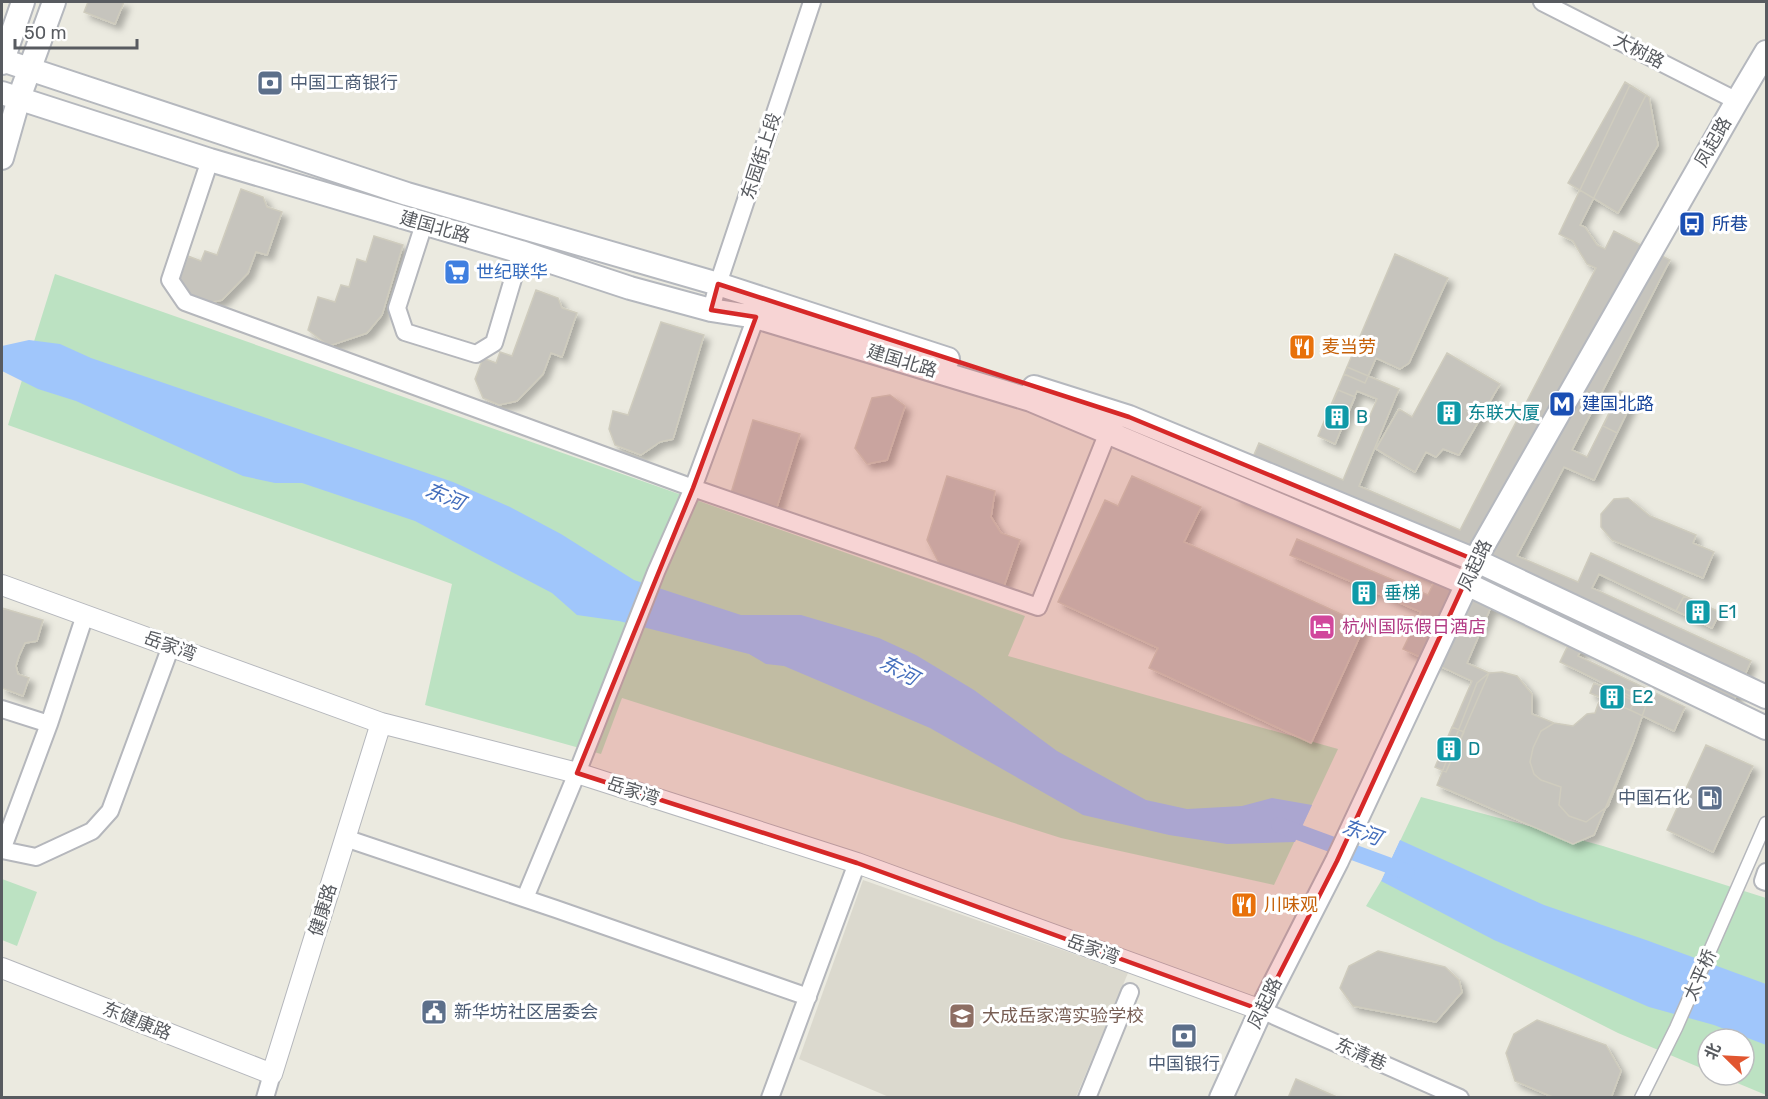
<svg xmlns="http://www.w3.org/2000/svg" width="1768" height="1099" viewBox="0 0 1768 1099" font-family="Rubik,'Noto Sans SC',sans-serif">
<style>
.education{fill:#dbd9ce}
.green{fill:#bce2c2}
.water{fill:#a0c6fb}
.pier{fill:#ebeae0}
.lines{fill:none;stroke-linecap:round;stroke-linejoin:round}
.canal{stroke:#a0c6fb;stroke-width:16}
.building{fill:#c6c4bd;stroke:#cfccbe;stroke-width:1.5;filter:url(#shadow)}
.pedestrian-casing{stroke:#b5b7bc;stroke-width:15}
.minor-casing{stroke:#b5b7bc;stroke-width:20}
.tertiary-casing{stroke:#b5b7bc;stroke-width:22}
.secondary-casing{stroke:#b5b8be;stroke-width:26}
.pedestrian{stroke:#fff;stroke-width:12}
.minor{stroke:#fff;stroke-width:16}
.tertiary{stroke:#fff;stroke-width:20}
.secondary{stroke:#fff;stroke-width:22}
.marked{fill:#d62828;fill-opacity:0.2;stroke:#d62828;stroke-width:4.5;stroke-linejoin:round}
.labels{text-anchor:middle;dominant-baseline:central;stroke-width:6;stroke-linejoin:round;paint-order:stroke}
.street-label{font-size:18px;fill:#585b60;stroke:#fff}
.service-label{font-size:18px;fill:#4e5e75;stroke:#fff;text-anchor:start}
.transit-label{font-size:18px;fill:#164399;stroke:#fff;text-anchor:start}
.shop-label{font-size:18px;fill:#366cbe;stroke:#fff;text-anchor:start}
.food-label{font-size:18px;fill:#c56008;stroke:#fff;text-anchor:start}
.culture-label{font-size:18px;fill:#0d838f;stroke:#fff;text-anchor:start}
.hotel-label{font-size:18px;fill:#b23c85;stroke:#fff;text-anchor:start}
.education-label{font-size:18px;fill:#785e54;stroke:#fff;text-anchor:start}
.water-label{font-size:20px;font-style:italic;fill:#446ebc;stroke:#fff}
</style>
<defs>
<filter id="shadow"><feDropShadow dx="5.5" dy="5.5" stdDeviation="3" flood-color="#0004"/></filter>
</defs>
<rect width="100%" height="100%" fill="#ebeae0"/>
<!-- education -->
<path class="education" d="M863,880l265,93 -52,124h-187l-90,-38z"/>
<!-- green -->
<path class="green" d="M55,274l970,342 -17,40 330,93 -64,136 -213,-47 -439,-140 -21,56 -176,-49 27,-121 -444,-159z
M1421,797l182,49 163,52v197l-48,-20h26v-36h-36v32l-90,-38 -252,-127 15,-25z
M2,879l35,13 -20,54 -15,-6z"/>
<!-- water -->
<path class="water" d="M29,340l31,4 31,14 362,124 57,25 51,27 73,46 107,35h60l78,23 37,17 58,35 83,61 89,49 41,9 55,-3 30,-8 40,7 -17,37 -68,2 -58,-9 -86,-20 -153,-87 -146,-62 -18,-2 -17,-10 -130,-33 -42,-6 -25,-22 -137,-72 -113,-38h-27l-32,-7 -167,-75 -38,-12 -36,-18v-25z
M1400,840l144,65 102,35 120,44v61l-52,-20 -65,-18 -155,-67 -113,-59z"/>
<!-- pier -->
<path class="pier" d="M1398,837h3l-20,44 -3,-1z"/>
<g class="lines">
<!-- canal -->
<path class="canal" d="M1279,825l128,47"/>
</g>
<!-- building -->
<path class="building" d="M88,2h36l-9,22 -31,-12z
M1625,82l24,15 9,48 -40,68 -50,-30z
M1630,85l16,10 -66,130 5,2 12,18 8,4 9,-18 56,29 -98,190 15,7 33,-66 14,7 -40,82 -30,-13 -47,89 61,26 13,-29 129,59 -8,16 -113,-54 -7,14 159,73 -23,53 -146,-66 -4,8 107,51 -11,24 -44,-21 6,-11 -76,-37 9,-19 -78,-36 -24,56 22,10 -43,99 -11,-5 37,-86 -69,-32 18,-37 -131,-57 7,-16 131,56 6,-13 -198,-85 23,-54 84,37 34,-81 -20,-8 -22,53 -17,-8 29,-69 52,22 -40,97 101,44 136,-262 -9,-4 -14,-23 -14,-7z
M241,189l22,8 4,10 15,5 -15,43 -11,-3 -8,21 -26,27 -18,4 -16,-7 -8,-19 8,-22 13,5 4,-10 12,4z
M374,236l29,9 -21,70 -15,18 -38,13 -21,-16 10,-33 17,5 6,-17 8,2 8,-28 9,3z
M1395,254l53,24 -39,85 -9,6 -24,-11 -11,25 -21,-9z
M536,290l22,8 4,10 15,5 -15,44 -11,-4 -8,21 -26,27 -18,4 -16,-7 -8,-19 8,-21 13,5 4,-11 12,4z
M661,322l43,13 -31,104 -13,3 -19,13 -26,-10 -6,-16 4,-18 15,4z
M1447,353l53,31 -41,71 -16,-6 -7,8 -10,-5 -11,20 -39,-23 23,-40 13,8z
M1338,390l17,7 -20,47 -17,-8z
M1620,391l14,7 -17,35 -14,-7z
M890,395l15,11 -18,54 -20,4 -12,-16 17,-50z
M753,420l47,14 -23,73 -46,-14z
M947,476l48,15 -4,26 10,16 19,7 -16,46 -65,-23 -12,-23z
M1132,476l69,31 -17,35 181,83 -54,118 -162,-75 9,-20 -100,-46 47,-102 13,6z
M1628,498l22,18 46,19 -3,8 21,9 -11,26 -91,-38 -11,-13v-13l13,-15z
M1361,586l11,4 -5,10 -10,-5z
M1684,596l36,16 -8,16 -36,-17z
M2,608l41,12 -6,21 -12,2 -6,13 -3,10 2,8 11,4 -6,18 -21,-8z
M1502,672l15,4 15,18v20l22,9 19,3 14,-12 8,-1 3,-9 11,-18h9l21,8 7,11 -12,35 -40,95 -21,9 -136,-59 40,-102 12,-10z
M1594,683l41,18 -5,9 -40,-17z
M1609,686h9l21,8 7,11 -12,35 -26,66 -22,16 -17,-6 -10,-11 2,-18 -20,-7 -7,-6 -4,-12 3,-14 8,-17 13,-8 19,3 14,-12 8,-1 3,-9z
M1452,727l12,5 -18,40 -11,-5z
M1706,745l47,21 -40,86 -46,-22z
M1378,951l67,16 14,13 3,12 -26,30 -83,-16 -13,-18 9,-22z
M1537,1020l69,25 15,26 -10,27h-56l-40,-17 -9,-28 8,-19z
M1296,1079l43,19h-51z"/>
<g class="lines">
<defs>
<path id="pedestrian" d="M1641,1098l35,-70 90,-205"/>
<path id="minor" d="M1542,2l195,99
M210,160l-40,120 15,22 508,186 345,119 70,-175
M424,224l-27,84 8,24 71,22 18,-11 27,-91
M711,310l7,-26 94,-282
M85,615l-36,109 -47,126 34,7 56,-26 18,-20 61,-165
M2,709l47,15
M345,838l211,71 252,88
M1766,872l-3,9 3,1
M525,898l52,-125 79,-201 37,-84 63,-171
M1261,1010l199,88
M265,1098l7,-24
M770,1098l87,-235
M1087,1098l43,-106"/>
<path id="tertiary" d="M2,585l379,138 196,50 280,90 404,147
M2,968l270,106 109,-351"/>
<path id="secondary" d="M2,60l405,134 311,90 230,75
M2,63l21,-61
M2,93l208,67 311,92 109,36 81,22 45,7 275,83 436,184 299,144
M2,158l17,-60 35,-96
M1034,387l95,30 346,143 291,137
M1221,1098l40,-88 76,-149 130,-277 8,-24 262,-459 29,-49"/>
</defs>
<!-- pedestrian casing -->
<use href="#pedestrian" class="pedestrian-casing"/>
<!-- minor casing -->
<use href="#minor" class="minor-casing"/>
<!-- tertiary casing -->
<use href="#tertiary" class="tertiary-casing"/>
<!-- secondary casing -->
<use href="#secondary" class="secondary-casing"/>
<!-- pedestrian -->
<use href="#pedestrian" class="pedestrian"/>
<!-- minor -->
<use href="#minor" class="minor"/>
<!-- tertiary -->
<use href="#tertiary" class="tertiary"/>
<!-- secondary -->
<use href="#secondary" class="secondary"/>
</g>
<!-- marked area -->
<path class="marked" d="M718,284l411,133 346,143 -138,301 -76,149 -404,-147 -280,-90 116,-285 63,-171 -45,-7z"/>
<!-- icons -->
<defs>
<symbol id="bank-square" viewBox="-11 -11 22 22"><rect x="-9" y="-9" width="18" height="18" rx="4" fill="#5c6f8a" stroke="#fff"/><path d="M-6-4H6V4H-6ZM0-2.3a2.3 2.3 0 1 0 0 4.6a2.3 2.3 0 1 0 0-4.6Z" fill="#fff"/></symbol>
<symbol id="bus-square" viewBox="-11 -11 22 22"><rect x="-9" y="-9" width="18" height="18" rx="4" fill="#1a4fb4" stroke="#fff"/><path d="M-5-6H5V4H4V6H2V4H-2V6H-4V4H-5ZM-3.5-4V0h7V-4ZM-3.5 1.2v1.5H-2V1.2ZM2 1.2v1.5H3.5V1.2Z" fill="#fff"/></symbol>
<symbol id="supermarket-square" viewBox="-11 -11 22 22"><rect x="-9" y="-9" width="18" height="18" rx="4" fill="#3f7fe0" stroke="#fff"/><path d="M-6-5.5h2.5l.6 2H6L4.5 2H-2.5L-4.4-4H-6ZM-1.5 3.2a1.3 1.3 0 1 0 .1 0ZM3 3.2a1.3 1.3 0 1 0 .1 0Z" fill="#fff"/></symbol>
<symbol id="restaurant-square" viewBox="-11 -11 22 22"><rect x="-9" y="-9" width="18" height="18" rx="4" fill="#e8710a" stroke="#fff"/><path d="M-5-6h1v4h1v-4h1v4h1v-4h1v5L-1.5 .5V6h-2V.5L-5-1ZM5-6V6H3V1.5H1.5Q1.5-4 5-6Z" fill="#fff"/></symbol>
<symbol id="metro-square" viewBox="-11 -11 22 22"><rect x="-9" y="-9" width="18" height="18" rx="4" fill="#1a4fb4" stroke="#fff"/><path d="M-5.5 5V-5H-3L0 0L3-5H5.5V5H3V-.5L0 4L-3-.5V5Z" fill="#fff"/></symbol>
<symbol id="building-square" viewBox="-11 -11 22 22"><rect x="-9" y="-9" width="18" height="18" rx="4" fill="#0f9aa8" stroke="#fff"/><path d="M-4-6H4V6H1V3H-1V6H-4ZM-2.5-4.3h1.7v1.8h-1.7ZM.8-4.3h1.7v1.8H.8ZM-2.5-1h1.7V.8h-1.7ZM.8-1h1.7V.8H.8Z" fill="#fff"/></symbol>
<symbol id="hotel-square" viewBox="-11 -11 22 22"><rect x="-9" y="-9" width="18" height="18" rx="4" fill="#d1479c" stroke="#fff"/><path d="M-6-4.5h1.5V1H6V5H4.5V3h-9V5H-6ZM-4 0a1.8 1.8 0 1 1 3.6 0ZM.5 0V-2.5h3Q6-2.5 6 0Z" fill="#fff"/></symbol>
<symbol id="fuel-square" viewBox="-11 -11 22 22"><rect x="-9" y="-9" width="18" height="18" rx="4" fill="#5c6f8a" stroke="#fff"/><path d="M-5.5-6h7V0h2V4h1.3V-2.5L3-4.5l.8-.8L6-3V5H2.5V1h-1V6h-7ZM-4.2-4.7v3.2H.2V-4.7Z" fill="#fff"/></symbol>
<symbol id="civic-square" viewBox="-11 -11 22 22"><rect x="-9" y="-9" width="18" height="18" rx="4" fill="#5c6f8a" stroke="#fff"/><path d="M-.6-6.5H3V-4.5H.6V-3L4-1V1h2V6H-6V1h2V-1L-.6-3ZM-1.2 2.5V6h2.4V2.5Z" fill="#fff"/></symbol>
<symbol id="school-square" viewBox="-11 -11 22 22"><rect x="-9" y="-9" width="18" height="18" rx="4" fill="#8d6e63" stroke="#fff"/><path d="M0-5L7-2L0 1L-7-2ZM-4 1L0 2.5L4 1V4Q0 6-4 4Z" fill="#fff"/></symbol>
</defs>
<g fill-rule="evenodd">
<use href="#bank-square" x="255" y="68" width="30" height="30"/>
<use href="#bus-square" x="1677" y="209" width="30" height="30"/>
<use href="#supermarket-square" x="442" y="257" width="30" height="30"/>
<use href="#restaurant-square" x="1287" y="332" width="30" height="30"/>
<use href="#metro-square" x="1547" y="389" width="30" height="30"/>
<use href="#building-square" x="1434" y="398" width="30" height="30"/>
<use href="#building-square" x="1322" y="402" width="30" height="30"/>
<use href="#building-square" x="1349" y="578" width="30" height="30"/>
<use href="#building-square" x="1683" y="597" width="30" height="30"/>
<use href="#hotel-square" x="1307" y="612" width="30" height="30"/>
<use href="#building-square" x="1597" y="682" width="30" height="30"/>
<use href="#building-square" x="1434" y="734" width="30" height="30"/>
<use href="#fuel-square" x="1695" y="783" width="30" height="30"/>
<use href="#restaurant-square" x="1229" y="890" width="30" height="30"/>
<use href="#civic-square" x="419" y="997" width="30" height="30"/>
<use href="#school-square" x="947" y="1001" width="30" height="30"/>
<use href="#bank-square" x="1169" y="1021" width="30" height="30"/>
</g>
<g class="labels">
<!-- street labels -->
<g class="street-label">
<text transform="translate(1639 51) rotate(27)">大树路</text>
<text transform="translate(1713 142) rotate(-60)">凤起路</text>
<text transform="translate(761 156) rotate(-72)">东园街上段</text>
<text transform="translate(435 227) rotate(16)">建国北路</text>
<text transform="translate(902 361) rotate(17)">建国北路</text>
<text transform="translate(1475 565) rotate(-65)">凤起路</text>
<text transform="translate(170 646) rotate(20)">岳家湾</text>
<text transform="translate(633 791) rotate(18)">岳家湾</text>
<text transform="translate(323 910) rotate(-73)">健康路</text>
<text transform="translate(1093 949) rotate(20)">岳家湾</text>
<text transform="translate(1700 975) rotate(-66)">太平桥</text>
<text transform="translate(1265 1003) rotate(-64)">凤起路</text>
<text transform="translate(137 1021) rotate(22)">东健康路</text>
<text transform="translate(1361 1054) rotate(24)">东清巷</text>
</g>
<!-- service labels -->
<g class="service-label">
<text x="290" y="83">中国工商银行</text>
<text x="1690" y="798" text-anchor="end">中国石化</text>
<text x="454" y="1012">新华坊社区居委会</text>
<text x="1184" y="1064" text-anchor="middle">中国银行</text>
</g>
<!-- transit labels -->
<g class="transit-label">
<text x="1712" y="224">所巷</text>
<text x="1582" y="404">建国北路</text>
</g>
<!-- shop labels -->
<g class="shop-label">
<text x="476" y="272">世纪联华</text>
</g>
<!-- food labels -->
<g class="food-label">
<text x="1322" y="347">麦当劳</text>
<text x="1264" y="905">川味观</text>
</g>
<!-- culture labels -->
<g class="culture-label">
<text x="1468" y="413">东联大厦</text>
<text x="1356" y="417">B</text>
<text x="1384" y="593">垂梯</text>
<text x="1718" y="612">E1</text>
<text x="1632" y="697">E2</text>
<text x="1468" y="749">D</text>
</g>
<!-- hotel labels -->
<g class="hotel-label">
<text x="1342" y="627">杭州国际假日酒店</text>
</g>
<!-- education labels -->
<g class="education-label">
<text x="982" y="1016">大成岳家湾实验学校</text>
</g>
<!-- water labels -->
<g class="water-label">
<text transform="translate(445 496) rotate(23)">东河</text>
<text transform="translate(899 670) rotate(28)">东河</text>
<text transform="translate(1362 832) rotate(20)">东河</text>
</g>
</g>
<!-- border -->
<rect width="1768" height="1099" fill="none" stroke="#585b60" stroke-width="6"/>
<!-- north arrow -->
<g transform="translate(1726 1057) rotate(294)"><circle r="28" fill="#ffffff" stroke="#bcbdbf" stroke-width="1.5"/>
<path d="M0-4.5L10 22L0 15L-10 22Z" fill="#e15630"/>
<text y="-9" font-size="16" font-weight="bold" text-anchor="middle" fill="#585b60">北</text>
</g>
<!-- scale -->
<path d="M15 39v9h122v-9" fill="none" stroke="#585b60" stroke-width="3"/>
<text x="24" y="39" font-size="18" fill="#585b60" stroke="#ffffff" stroke-width="4.5" paint-order="stroke">50 m</text>
</svg>
